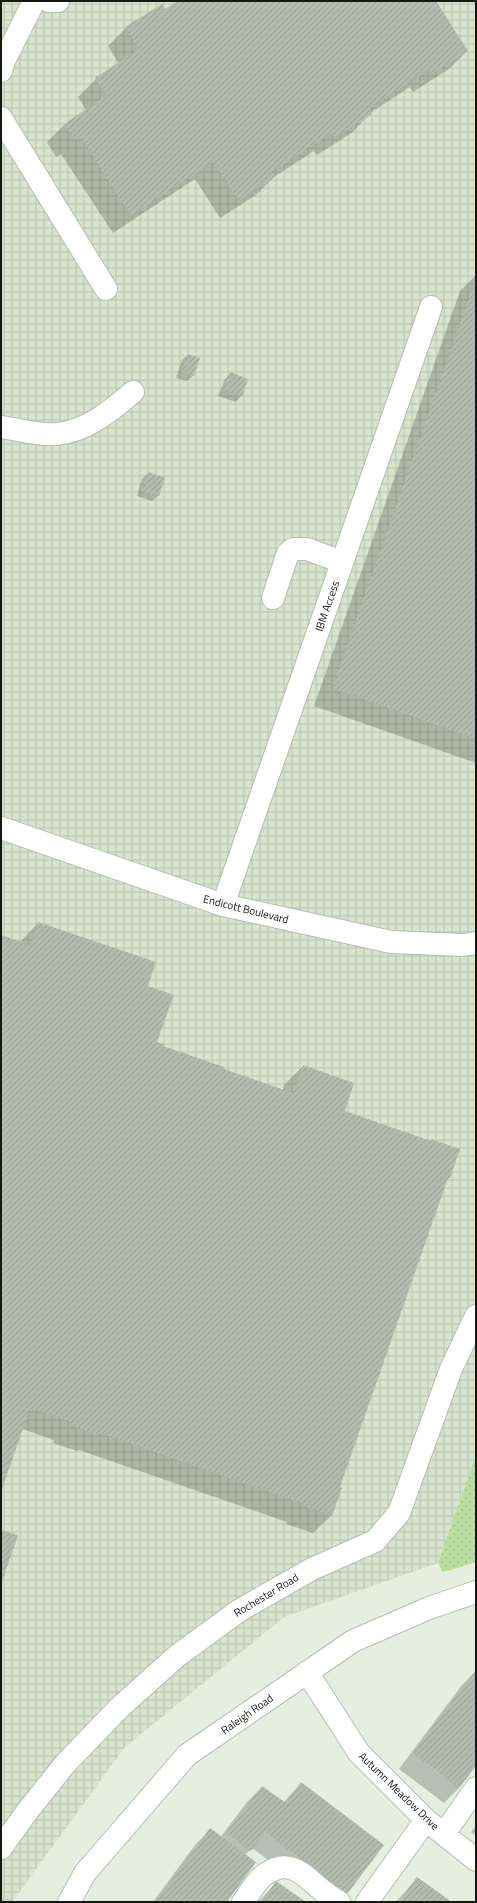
<svg xmlns="http://www.w3.org/2000/svg" width="477" height="1903" viewBox="0 0 477 1903" font-family="'Titillium Web',sans-serif">
<style>
.industrial{fill:url(#industrial-grid)}
.grass{fill:url(#grass-dots)}
.shadow{fill:#0003}
.building{fill:url(#building-hatch)}
.lines{fill:none;stroke-linecap:round;stroke-linejoin:round}
.minor-casing{stroke:#b5bdb0;stroke-width:24}
.minor{stroke:#fff;stroke-width:22}
.labels{text-anchor:middle;dominant-baseline:central;stroke-width:3;stroke-linejoin:round;paint-order:stroke}
.street-label{font-size:11px;fill:#141712;stroke:#fff}
</style>
<defs>
<pattern id="industrial-grid" width="8" height="8" patternUnits="userSpaceOnUse"><rect width="8" height="8" fill="#d8e4cf"/><path d="M0 4h8M4 0v8" fill="none" stroke="#b8c3b1"/></pattern>
<pattern id="grass-dots" width="8" height="8" patternUnits="userSpaceOnUse"><rect width="8" height="8" fill="#badda2"/><path d="M2 2h.1M6 6h.1" fill="none" stroke="#9fbd8a" stroke-width="1.8" stroke-linecap="round"/></pattern>
<pattern id="building-hatch" width="6" height="6" patternUnits="userSpaceOnUse"><rect width="6" height="6" fill="#b3bbae"/><path d="M-1 1l2-2M0 6l6-6M5 7l2-2" fill="none" stroke="#99a095"/></pattern>
</defs>
<rect width="100%" height="100%" fill="#e6eee0"/>
<!-- industrial -->
<path class="industrial" d="M1,1h475v1454l-38,108 -154,54 -159,130 -113,155h-11z"/>
<!-- grass -->
<path class="grass" d="M476,1455v107l-33,10 -5,-9z"/>
<!-- shadow -->
<path class="shadow" d="M180,1h255l32,50 -18,18 -36,23 -3,-5 -40,26 -17,19 -36,23 -3,-4 -40,26 -18,18 -36,23 -25,-39 -82,54 -52,-79 -5,3 -9,-15 18,-18 21,-14 -8,-13 18,-18 23,-15 -11,-18 18,-18 39,-17z
M476,275v488l-162,-57 146,-415z
M188,355l11,3 -6,18 -6,5 -11,-3 6,-18z
M230,374l11,22 -5,6 -18,-6 7,-17z
M148,473l16,5 -6,18 -6,5 -15,-5 5,-17z
M38,923l108,63 10,57 6,4 121,43 2,-6 18,-18 40,46 87,30 2,-2 17,38 -3,3 -107,307 -7,27 -19,18 -27,-9 1,-2 -208,-72 -2,1 -24,-8 1,-3 -32,-11 -21,60v-553l19,6z
M476,1671v93l-17,24 -15,15 -45,-34 63,-84z
M301,1783l45,110 -9,9h-14l-71,-54 -7,7 -20,47h-72l42,-57 15,-15 10,8 27,-36 15,-15 21,16z
M476,1825v11l-5,-4z
M417,1878l33,24h-54z
M276,1883l28,19h-46z"/>
<!-- building -->
<path class="building" d="M178,1h258l32,50 -37,24 -3,-5 -59,39 3,5 -37,24 -3,-5 -60,39 3,5 -36,24 -26,-39 -82,54 -51,-80 -5,4 -11,-16 42,-28 -11,-18 44,-29 -14,-22 37,-23 3,5z
M476,278v461l-144,-51z
M188,354l12,4 -6,18 -13,-4z
M230,372l18,7 -6,18 -19,-7z
M148,472l17,6 -6,18 -18,-5z
M38,922l118,40 -8,24 26,9 -17,47 7,2 -1,2 61,21 -1,2 70,24 10,-28 51,18 -9,28 86,30v-2l29,10 -10,29h-2l-108,309 2,1 -10,28 -28,-10v-2l-207,-72 -1,2 -26,-9 1,-3 -41,-14 -29,84v-557l29,10z
M1,1530l17,5 -17,50z
M476,1670v96l-17,22 -46,-35z
M301,1782l83,63 -37,49 -82,-62 -14,19 -25,-18 36,-47 24,17z
M210,1828l46,34 -29,40h-71z
M417,1877l35,25h-53z
M276,1881l30,21h-44z"/>
<g class="lines">
<defs>
<path id="minor" d="M49,1h9
M1,71l3,-10 30,-60
M1,118l105,171
M1,427c16,2 39,9 55,7 30,-2 56,-24 77,-42
M273,598l15,-45 5,-4h14l35,13
M1,828l222,77 168,37 72,3 13,-2
M223,905l208,-598
M307,1672l52,81 67,67 50,40
M444,1834l32,-46
M1,1848l25,-35 39,-49 54,-56 58,-52 63,-46 72,-41 63,-28 24,-28 52,-144 25,-53
M69,1902l16,-29 102,-118 166,-114 76,-33 47,-16
M243,1902c6,-8 13,-21 21,-27 27,-19 40,1 59,16 5,4 11,8 16,11
M367,1902l59,-82"/>
</defs>
<!-- minor casing -->
<use href="#minor" class="minor-casing"/>
<!-- minor -->
<use href="#minor" class="minor"/>
</g>
<g class="labels">
<!-- street labels -->
<g class="street-label">
<text transform="translate(327 606) rotate(-71)">IBM Access</text>
<text transform="translate(246 909) rotate(14)">Endicott Boulevard</text>
<text transform="translate(266 1595) rotate(-31)">Rochester Road</text>
<text transform="translate(247 1714) rotate(-35)">Raleigh Road</text>
<text transform="translate(399 1791) rotate(44)">Autumn Meadow Drive</text>
</g>
</g>
<!-- border -->
<rect width="477" height="1903" fill="none" stroke="#141712" stroke-width="4"/>
</svg>
